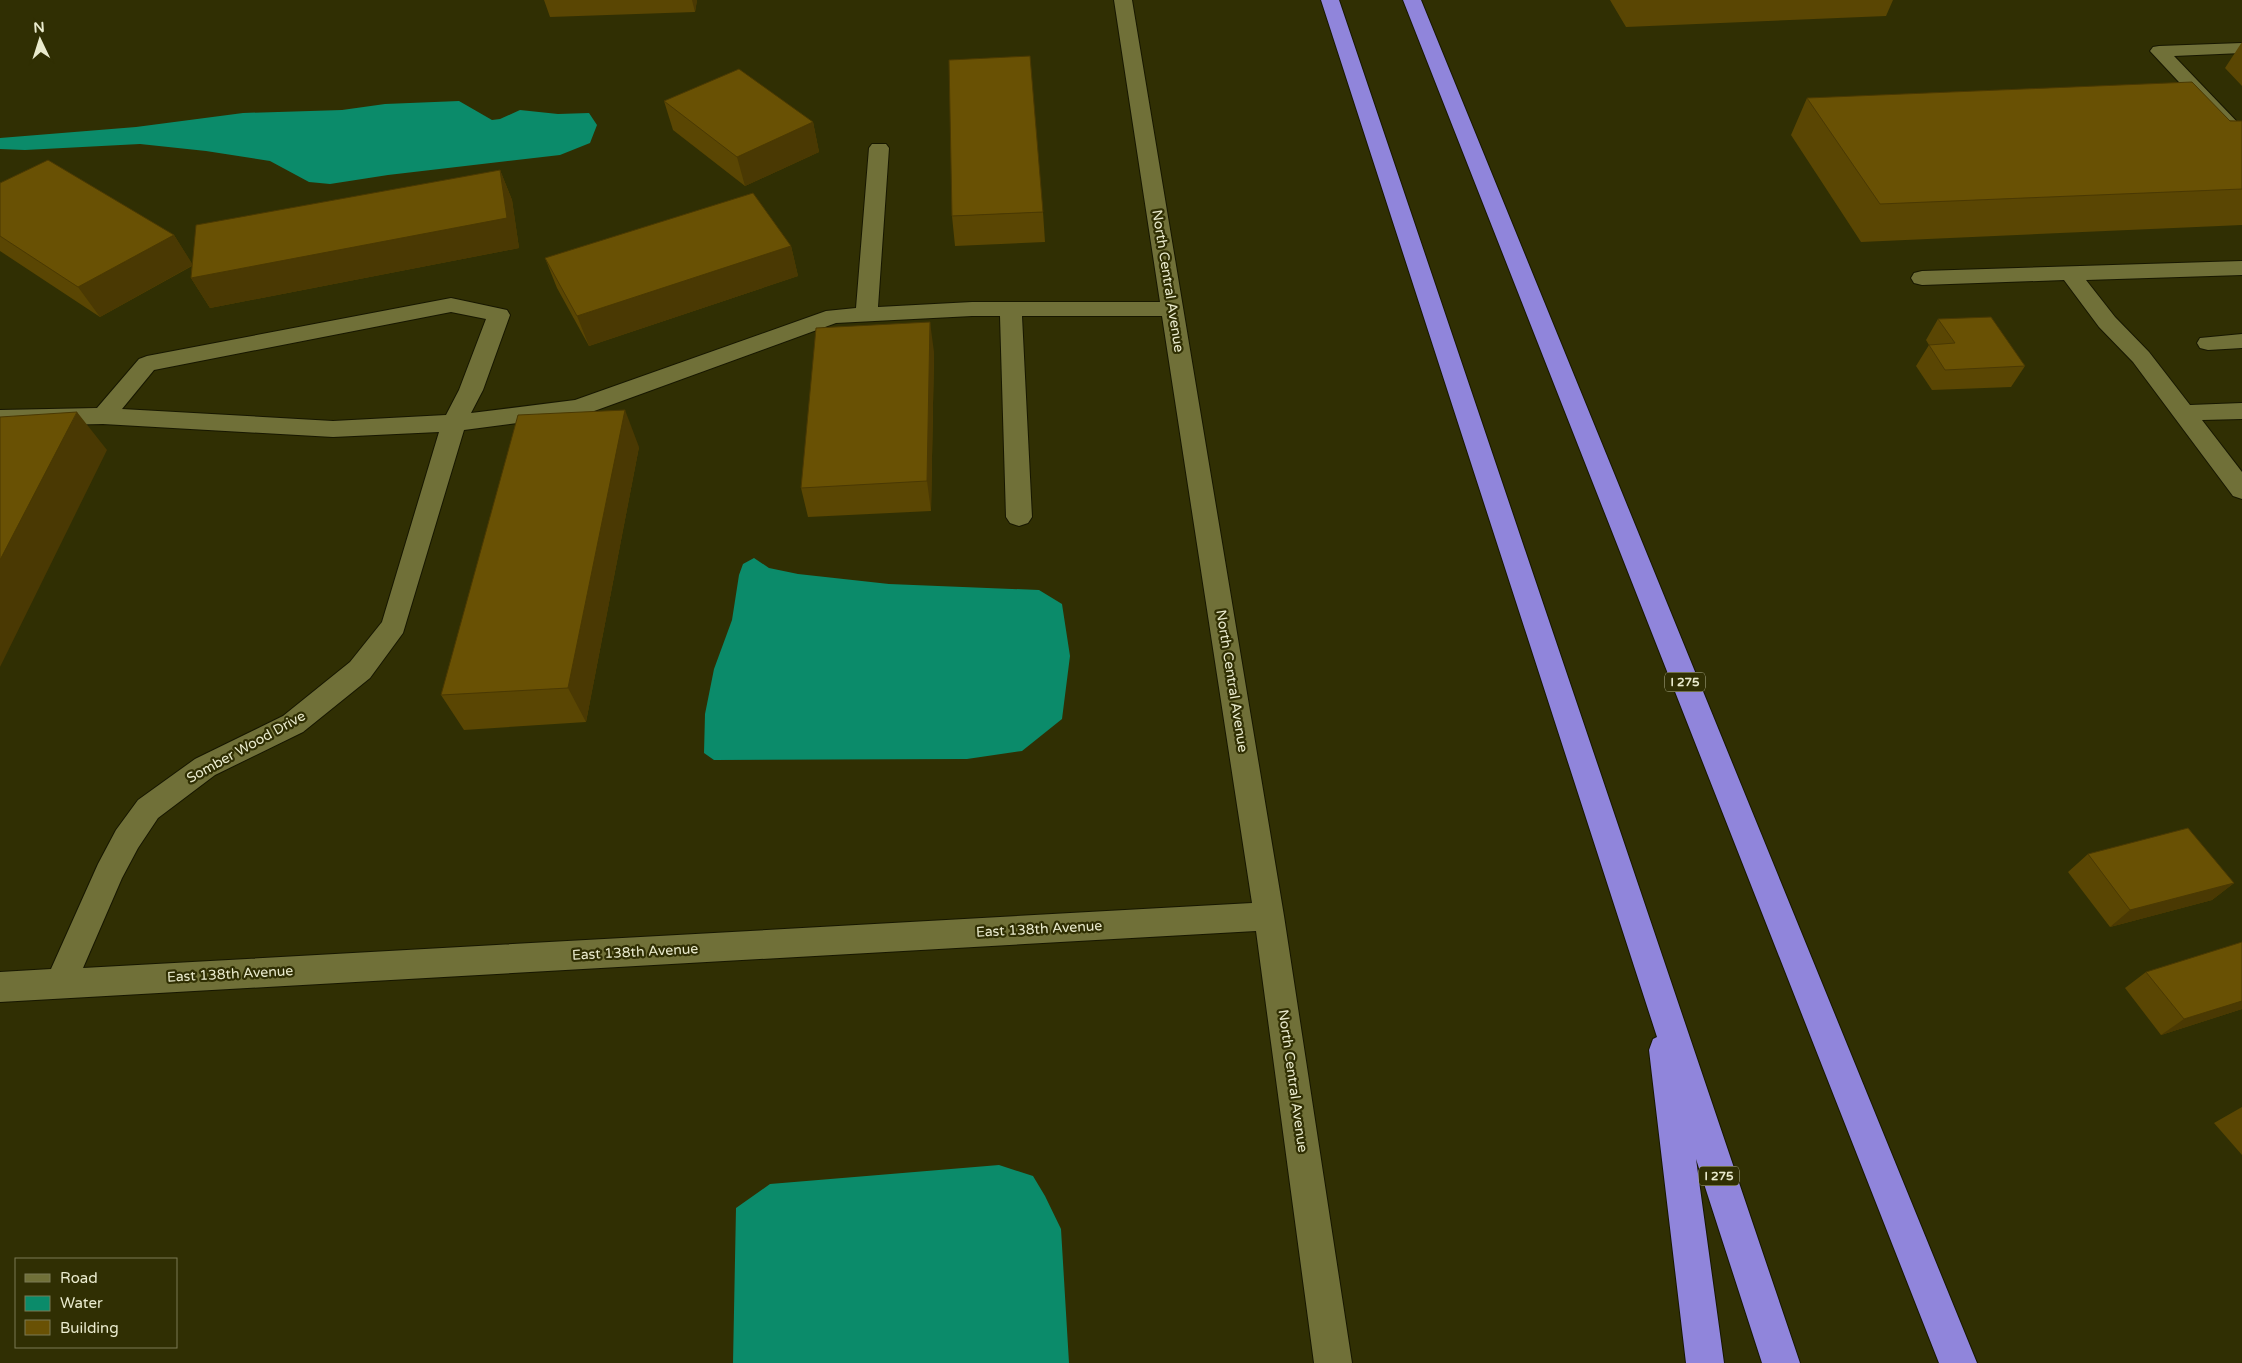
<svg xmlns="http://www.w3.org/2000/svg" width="2242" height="1363" viewBox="0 0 2242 1363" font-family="'Varela Round',sans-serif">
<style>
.water{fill:#0b8b6a}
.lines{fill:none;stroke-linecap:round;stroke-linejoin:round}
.minor-casing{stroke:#171700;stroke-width:2}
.highway-casing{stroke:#171700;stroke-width:2}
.minor{fill:#707038;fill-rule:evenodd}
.highway{fill:#9085db;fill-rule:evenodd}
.wall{fill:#5a4603}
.shaded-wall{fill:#4a3903}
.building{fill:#695104;stroke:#4a3903}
.labels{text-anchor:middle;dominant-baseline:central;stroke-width:4.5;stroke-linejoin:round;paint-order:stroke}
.shield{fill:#302f03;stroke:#b2b391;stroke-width:1}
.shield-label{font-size:12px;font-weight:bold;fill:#eaebce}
.street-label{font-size:14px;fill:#eaebce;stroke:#302f03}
</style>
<rect width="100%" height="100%" fill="#302f03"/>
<!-- water -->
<path class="water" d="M459,101l33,19 8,-1 20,-9 38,4 31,-1 8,12 -7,18 -30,12 -172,20 -58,9 -21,-2 -39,-21 -64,-10 -66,-7 -115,6 -25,-1v-11l136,-11 107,-14 99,-3 43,-6z
M754,558l15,10 29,6 91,10 150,6 23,14 8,52 -8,63 -40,32 -55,8 -253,1 -10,-7 1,-39 9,-45 18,-49 7,-45 4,-11z
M999,1165l34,11 12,20 16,33 8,134h-336l3,-155 34,-24z"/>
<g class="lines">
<defs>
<path id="minor" d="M1114,0h18l152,916 68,447h-38l-58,-432 -1256,71v-30l51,-3 47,-105 18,-34 22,-30 57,-41 88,-43 67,-54 32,-40 57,-190 -106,5 -230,-13 -103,2v-16l97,-2 42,-49 8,-3 304,-58 56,12 3,5 -27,75 -12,23 104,-13 251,-89 30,-3 13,-160 3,-4h14l3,4 -11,159 94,-5h188zM451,312l35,7 -27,71 -13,25 -113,6 -211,-12 32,-39zM972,316h28l6,201 4,6 9,3 9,-3 4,-6 -10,-201h140l90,587 -1169,65 39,-90 16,-30 20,-30 57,-43 88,-43 67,-54 33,-45 61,-203 122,-16 250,-91z
M2242,43v10l-68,3 68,71v17l-7,-2 -85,-91 3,-4 6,-1z
M2242,261v14l-156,5 29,37 34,35 41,53 52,-2v16l-40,1 40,52v27l-9,-3 -100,-134 -34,-35 -35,-47 -142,5 -8,-2 -3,-5 3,-5 8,-2z
M2242,334v14l-34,2 -8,-2 -3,-5 3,-5z"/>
<path id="highway" d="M1321,0h18l461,1363h-38l-66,-204 28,204h-38l-37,-313 4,-11 4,-2z
M1403,0h18l556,1363h-38z"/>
</defs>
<!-- minor casing -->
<use href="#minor" class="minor-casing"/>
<!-- highway casing -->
<use href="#highway" class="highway-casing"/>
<!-- minor -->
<use href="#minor" class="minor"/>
<!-- highway -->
<use href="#highway" class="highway"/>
</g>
<!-- wall -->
<path class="wall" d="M544,0h153l-2,12 -145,5z
M1610,0h283l-7,16 -260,11z
M2242,42v44l-17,-18z
M1807,98l435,23v104l-381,17 -70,-107z
M664,101l149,21 6,30 -74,34 -72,-56z
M500,170l12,30 7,48 -309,60 -19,-30 1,-12 -92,51 -100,-66v-68l174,52 18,29z
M1043,212l2,30 -90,4 -3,-30z
M791,246l7,30 -209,70 -32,-58 -12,-30z
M1938,319l87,47 -14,21 -79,3 -16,-24 13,-21 -3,-5z
M934,352l-3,159 -123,6 -7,-29z
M639,447l-53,275 -122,8 -23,-35z
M2088,854l146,29 -22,17 -102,27 -42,-55z
M2146,972l96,37 -81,26 -36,-47z
M2242,1107v48l-28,-32z"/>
<!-- shaded-wall -->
<path class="shaded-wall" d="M692,0h5l-2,12z
M813,122l6,30 -74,34 -8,-29z
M500,170l12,30 7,48 -309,60 -19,-30z
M174,235l19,30 -93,52 -22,-30z
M791,246l7,30 -209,70 -12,-30z
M930,322l4,30 -3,159 -4,-30z
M625,410l14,37 -53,275 -18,-34z
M77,412l30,38 -107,217v-107z
M2234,883l-22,17 -102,27 20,-17z
M2242,1001v8l-81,26 23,-16z"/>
<!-- building -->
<path class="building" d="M1030,56l13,156 -91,4 -3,-156z
M739,69l74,53 -76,35 -73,-56z
M2192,82l38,39h12v68l-362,15 -73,-106z
M48,160l126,75 -96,52 -78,-51v-53z
M500,170l7,48 -316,60 5,-53z
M753,193l38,53 -214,70 -32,-58z
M1991,317l34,49 -80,4 -16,-25 26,-2 -17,-24z
M930,322l-3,159 -126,7 15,-160z
M625,410l-57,278 -127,7 77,-280z
M77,412l-77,148v-143z
M2188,828l46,55 -104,27 -42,-56z
M2242,942v59l-58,18 -38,-47z"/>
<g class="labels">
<!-- shield labels -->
<g class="shield">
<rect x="1665" y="672.5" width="40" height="19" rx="4"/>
<rect x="1699" y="1166.5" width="40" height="19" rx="4"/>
</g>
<g class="shield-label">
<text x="1685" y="682">I 275</text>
<text x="1719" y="1176">I 275</text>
</g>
<!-- street labels -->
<g class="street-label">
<text transform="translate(1168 281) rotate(81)">North Central Avenue</text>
<text transform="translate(1232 681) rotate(81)">North Central Avenue</text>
<text transform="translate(246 747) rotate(-29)">Somber Wood Drive</text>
<text transform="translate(1039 929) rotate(-3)">East 138th Avenue</text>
<text transform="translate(635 952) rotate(-3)">East 138th Avenue</text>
<text transform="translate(230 974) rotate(-3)">East 138th Avenue</text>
<text transform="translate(1293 1081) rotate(82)">North Central Avenue</text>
</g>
</g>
<!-- legend -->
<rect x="15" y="1258" width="162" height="90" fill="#302f03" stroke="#7a7a54"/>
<rect x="25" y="1274" width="25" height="8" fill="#707038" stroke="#7a7a54"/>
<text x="60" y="1283" font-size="15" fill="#eaebce">Road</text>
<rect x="25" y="1296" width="25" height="15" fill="#0b8b6a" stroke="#7a7a54"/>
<text x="60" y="1308" font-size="15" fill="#eaebce">Water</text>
<rect x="25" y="1320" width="25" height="15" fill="#695104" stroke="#7a7a54"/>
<text x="60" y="1333" font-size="15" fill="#eaebce">Building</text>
<!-- north arrow -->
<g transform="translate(40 40) rotate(356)" stroke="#302f03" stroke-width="4" paint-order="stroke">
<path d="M0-4L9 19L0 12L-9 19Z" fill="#eaebce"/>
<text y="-8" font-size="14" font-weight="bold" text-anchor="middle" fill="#eaebce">N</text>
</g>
</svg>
